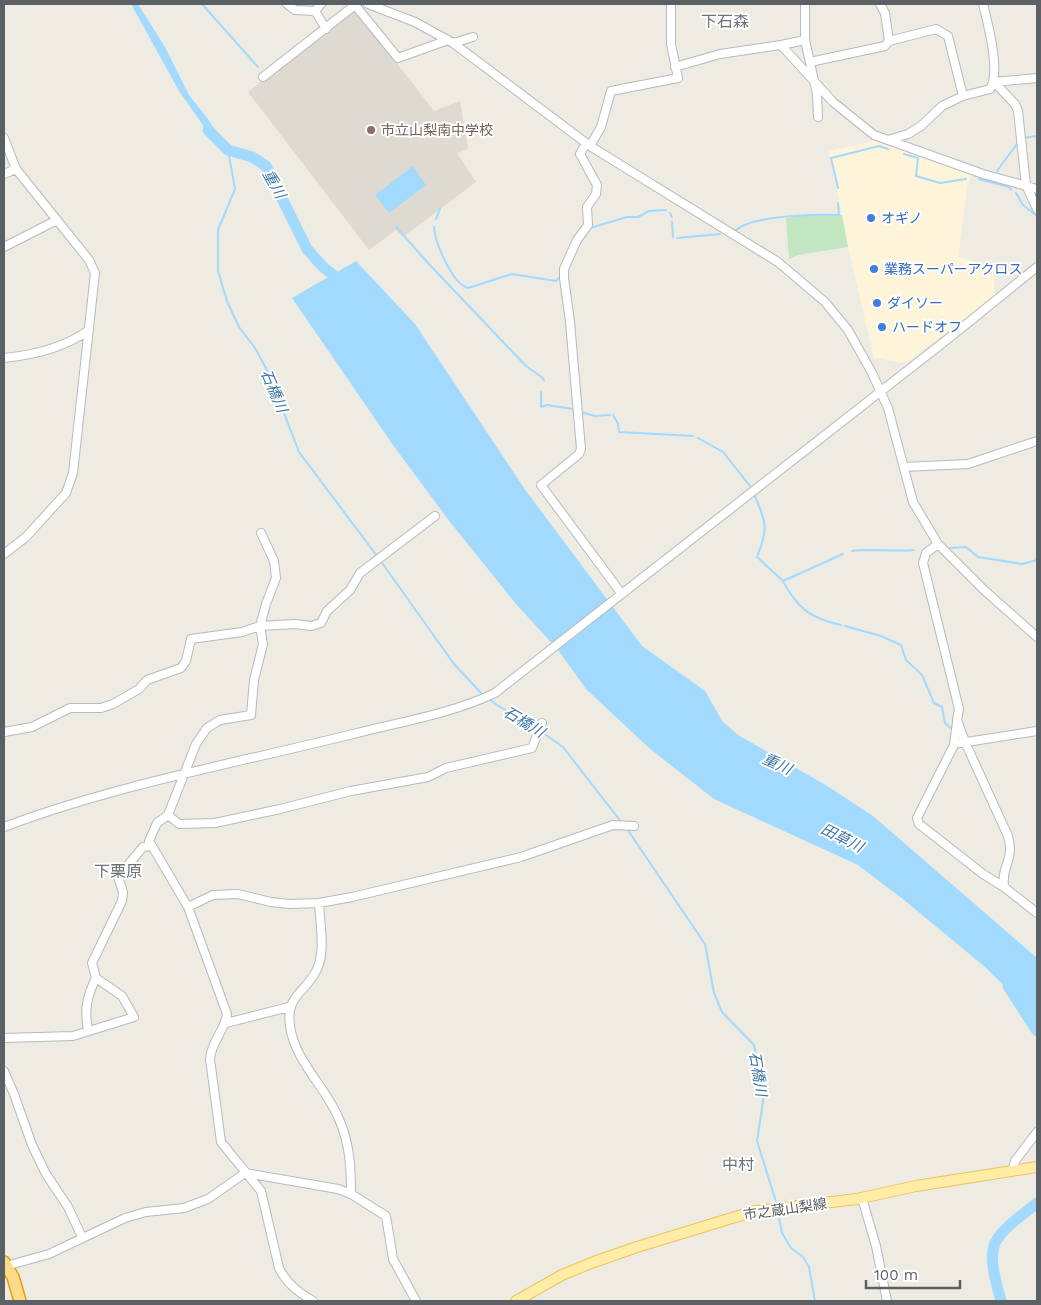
<svg xmlns="http://www.w3.org/2000/svg" width="1041" height="1305" viewBox="0 0 1041 1305" font-family="'Work Sans','Noto Sans JP',sans-serif">
<style>
.commercial{fill:#fef4d9}
.education{fill:#dedad1}
.green{fill:#c1e6c0}
.water{fill:#a2daff}
.lines{fill:none;stroke-linecap:round;stroke-linejoin:round}
.stream{stroke:#a2daff;stroke-width:2}
.river{stroke:#a2daff;stroke-width:11}
.minor-casing{stroke:#b6b9be;stroke-width:10}
.major-casing{stroke:#f1c159;stroke-width:12}
.highway-casing{stroke:#f19c00;stroke-width:14}
.minor{stroke:#fff;stroke-width:8}
.major{stroke:#ffeda7;stroke-width:10}
.highway{stroke:#fddb8c;stroke-width:11}
.education-dot{fill:#8d6e63;stroke:#fff;stroke-width:2}
.shop-dot{fill:#3f7fe0;stroke:#fff;stroke-width:2}
.labels{text-anchor:middle;dominant-baseline:central;stroke-width:4;stroke-linejoin:round;paint-order:stroke}
.education-label{font-size:14px;fill:#785e54;stroke:#fff;text-anchor:start}
.shop-label{font-size:14px;fill:#366cbe;stroke:#fff;text-anchor:start}
.street-label{font-size:14px;fill:#5b6064;stroke:#fff}
.water-label{font-size:15px;font-style:italic;fill:#3c75a8;stroke:#fff}
.quarter-label{font-size:16px;fill:#6c7276;stroke:#fff}
</style>
<rect width="100%" height="100%" fill="#eeebe3"/>
<!-- commercial -->
<path class="commercial" d="M883,139l91,32 -6,12 -10,74 35,9 2,30 -89,67 -32,-5 -26,-111 -19,-96z"/>
<!-- education -->
<path class="education" d="M355,5l1,6 78,100 26,-10 8,48 -11,4 19,29 -73,55 -7,-7 -27,20 -121,-158z"/>
<!-- green -->
<path class="green" d="M814,214l28,1 6,32 -50,8 -9,4 -3,-41z"/>
<!-- water -->
<path class="water" d="M131,4h7l27,43 24,48 19,24 9,14 4,18 -42,-60z
M413,166l13,19 -37,28 -14,-18z
M356,261l59,63 111,167 116,155 63,45 18,31 15,13 86,49 49,32 164,142v81l-8,-29 -44,-43 -81,-67 -46,-35 -144,-66 -65,-51 -63,-59 -28,-39 -42,-46 -66,-82 -57,-77 -101,-147z"/>
<g class="lines">
<!-- stream -->
<path class="stream" d="M202,4l56,63
M1023,138l14,-2
M228,150l7,39 -17,41v41l9,30 12,26 16,21 14,26 30,78 78,104
M904,154l14,4 -2,18 24,7 26,-4
M997,171l22,-30
M979,179l30,8 2,3
M838,188l-7,-30 48,-12 9,3
M1016,193l7,12 14,11
M670,213l2,4
M436,219l4,-10
M672,222l1,15
M396,227l32,36 98,103 17,12 1,3
M434,227c1,15 18,57 34,61l44,-14 44,7 5,-5
M590,228l37,-11h11l11,-6 17,-1
M735,231c16,-16 81,-17 104,-16l-1,-12
M677,238l43,-4
M578,246l10,-15
M541,392v15l6,-2 26,4
M581,412l14,4 15,-1
M613,415l5,9 1,8 74,4
M698,438l25,14 27,34
M754,494c12,28 15,34 3,63l26,24 60,-27
M950,548l16,-1 12,10 44,7 15,-4
M852,551c21,-3 41,1 62,-1
M380,560l74,104 29,31
M783,581c15,28 27,37 58,44
M845,626l36,10 20,9 5,15 16,15 12,28 8,4 3,16 7,6
M489,699c15,13 33,18 49,30
M542,732l21,15 59,76
M627,829l78,115 9,49 8,19 32,33 10,50 -7,46 20,64
M778,1212l4,21 9,15 12,9 6,10 6,34"/>
<!-- river -->
<path class="river" d="M208,130l20,20 24,7 14,9 41,83 16,18 22,17
M1008,986l29,45
M1001,1301c-4,-16 -13,-42 -6,-58 7,-15 29,-29 42,-40"/>
<defs>
<path id="minor" d="M287,4l8,6 20,1
M321,4l-6,7 11,18
M368,4l47,18 38,21 137,103 188,116 47,40 23,28 23,41 17,37 25,94 25,42 -12,9 -3,10 36,146 -2,11 8,22 43,94c7,25 -7,28 -4,51l33,26
M805,4v36l12,54 1,23
M880,4l5,9 4,28
M453,43l20,-6
M781,45l24,-5
M810,62l75,-16 4,-5 47,-12 12,7 15,60
M675,67l45,-13 61,-9 52,57 41,33 109,39 54,15
M263,77l92,-72 43,53 50,-18
M994,82l21,22 3,7 8,74 11,24
M994,82l43,-4
M4,138l12,31 73,91 6,13 -22,200 -7,20 -40,44 -22,17
M888,140l20,-6 13,-8 21,-20 21,-10 27,-7c11,-17 -2,-65 -7,-85
M586,143l-6,11 17,31 -1,9 -9,13 1,18 -11,15 -13,29v9l6,44 11,127 -2,5 -38,31 80,108
M590,146l11,-19 10,-36 67,-13 -7,-34v-40
M4,174l12,-5
M4,247l53,-27
M4,358c31,-3 60,-10 85,-28
M904,467l64,-3 69,-23
M261,533l13,28 2,17 -10,26 -6,22 3,18 -9,36 -3,35 -31,5 -13,8 -11,16 -28,71 -11,8 -8,18 39,66 39,107c-2,16 -16,28 -17,45l11,83 40,49 18,77c8,16 19,24 34,33
M938,544l46,46 53,47
M957,722l-3,23 -37,73 2,6 64,50 21,13
M4,732l28,-5 38,-19h31l12,-4 26,-15 8,-9 34,-12 5,-7 5,-22 51,-7 18,-6 35,-2 16,2 10,-3 6,-12 23,-21 10,-17 75,-57
M960,743l77,-12
M168,815l11,9 36,-1 65,-14 71,-18 77,-14 18,-9 86,-20 10,-25
M4,827c111,-42 233,-64 349,-93 47,-12 98,-20 142,-41l454,-355 88,-71
M319,903c1,20 6,46 -1,64 -10,25 -33,27 -28,59 5,36 36,61 49,93 11,26 12,48 12,75
M188,907l25,-12 25,-1 33,8 18,2 30,-1 33,-6 169,-40 92,-32 21,1
M226,1023l63,-16
M88,1030c-4,-20 -1,-34 8,-52
M4,1038l69,-2 61,-19 -12,-21 -26,-18 -4,-15 30,-62 1,-9 -5,-15 25,-30 7,-1
M4,1071l10,23 18,51 14,29 22,33 14,30
M1012,1171l3,-10 22,-29
M862,1198l14,48 11,55
M6,1266l43,-12 76,-36 21,-6 38,-4 24,-9 37,-26 93,16 13,5 35,22 7,43 23,42"/>
<path id="major" d="M516,1301l46,-26 29,-12 46,-16 118,-36 102,-12 59,-13 121,-19"/>
<path id="highway" d="M4,1262l9,15 7,24"/>
</defs>
<!-- minor casing -->
<use href="#minor" class="minor-casing"/>
<!-- major casing -->
<use href="#major" class="major-casing"/>
<!-- highway casing -->
<use href="#highway" class="highway-casing"/>
<!-- minor -->
<use href="#minor" class="minor"/>
<!-- major -->
<use href="#major" class="major"/>
<!-- highway -->
<use href="#highway" class="highway"/>
</g>
<!-- markers -->
<circle class="education-dot" cx="371" cy="130" r="5"/>
<g class="shop-dot">
<circle cx="871" cy="218" r="5"/>
<circle cx="874" cy="269" r="5"/>
<circle cx="877" cy="303" r="5"/>
<circle cx="882" cy="327" r="5"/>
</g>
<g class="labels">
<!-- education labels -->
<g class="education-label">
<text x="381" y="130">市立山梨南中学校</text>
</g>
<!-- shop labels -->
<g class="shop-label">
<text x="881" y="218">オギノ</text>
<text x="884" y="269">業務スーパーアクロス</text>
<text x="887" y="303">ダイソー</text>
<text x="892" y="327">ハードオフ</text>
</g>
<!-- street labels -->
<g class="street-label">
<text transform="translate(785 1209) rotate(-8)">市之蔵山梨線</text>
</g>
<!-- water labels -->
<g class="water-label">
<text transform="translate(274 184) rotate(61)">重川</text>
<text transform="translate(274 391) rotate(67)">石橋川</text>
<text transform="translate(524 722) rotate(31)">石橋川</text>
<text transform="translate(777 764) rotate(25)">重川</text>
<text transform="translate(842 838) rotate(27)">田草川</text>
<text transform="translate(758 1074) rotate(81)">石橋川</text>
</g>
<!-- quarter labels -->
<g class="quarter-label">
<text x="725" y="21">下石森</text>
<text x="118" y="871">下栗原</text>
<text x="738" y="1164">中村</text>
</g>
</g>
<!-- border -->
<rect width="1041" height="1305" fill="none" stroke="#5b6064" stroke-width="10"/>
<!-- scale -->
<path d="M866 1280v8h94v-8" fill="none" stroke="#5b6064" stroke-width="2.5"/>
<text x="874" y="1280" font-size="15" fill="#5b6064" stroke="#ffffff" stroke-width="4" paint-order="stroke">100 m</text>
</svg>
